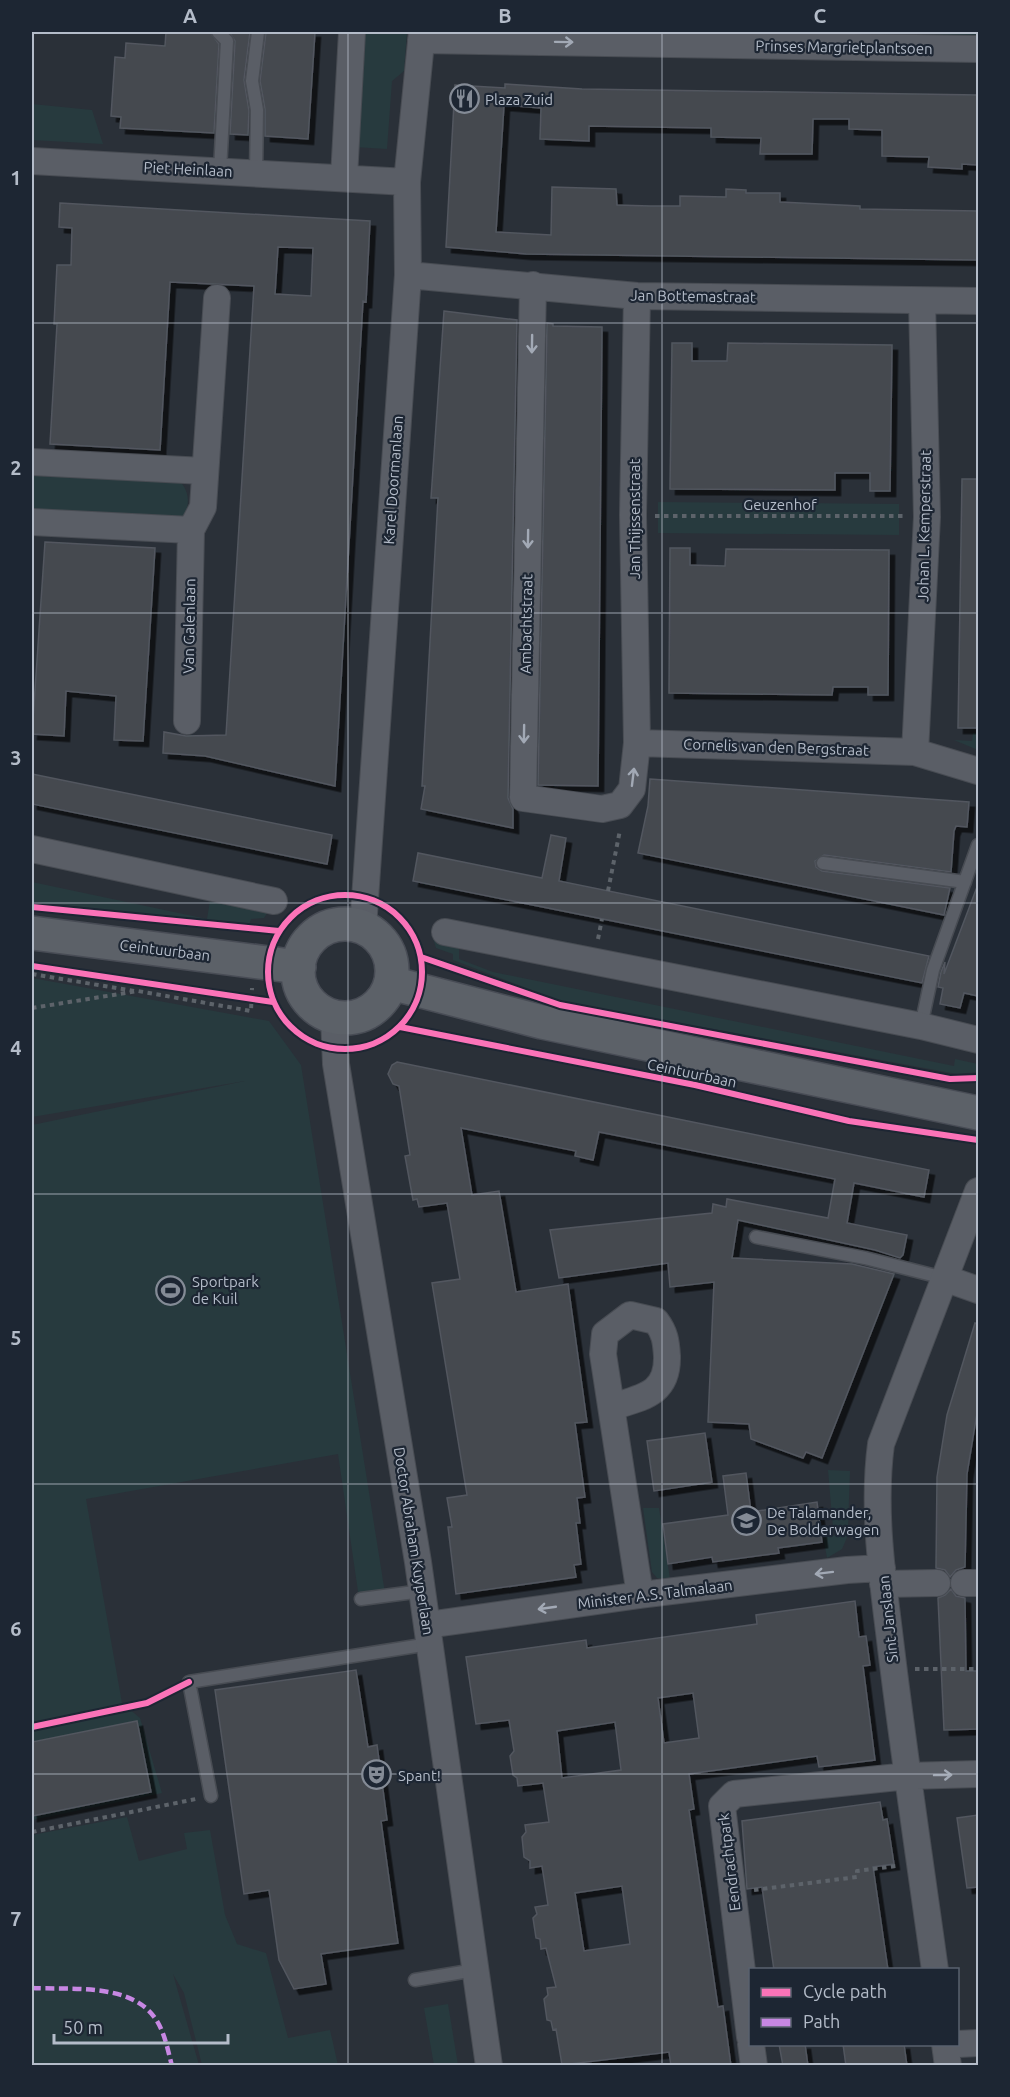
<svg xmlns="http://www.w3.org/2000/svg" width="1010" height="2097" viewBox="0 0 1010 2097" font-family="Ubuntu,sans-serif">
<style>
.green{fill:#273a3e}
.building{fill:#444950;stroke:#52575f;stroke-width:1.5;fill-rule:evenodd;filter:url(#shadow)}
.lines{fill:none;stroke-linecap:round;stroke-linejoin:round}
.lane-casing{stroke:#484c53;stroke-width:15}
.street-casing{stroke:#484c53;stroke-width:28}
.primary-casing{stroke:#484c55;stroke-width:36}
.path{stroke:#5d636a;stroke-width:4;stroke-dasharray:4.5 4.5;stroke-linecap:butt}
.lane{stroke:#5a5e66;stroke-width:12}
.street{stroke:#5a5e66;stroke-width:26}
.primary{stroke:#5c6168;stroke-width:33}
.quiet{stroke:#c787e3;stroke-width:4.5;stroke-dasharray:9 4.5;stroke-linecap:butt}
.cycleway-casing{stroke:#1d2633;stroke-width:10}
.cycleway{stroke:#fb73b8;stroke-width:6}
.oneway{stroke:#a2a9b5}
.grid{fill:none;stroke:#b4bcc9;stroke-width:1.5;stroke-opacity:0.55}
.labels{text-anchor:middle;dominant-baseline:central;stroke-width:4.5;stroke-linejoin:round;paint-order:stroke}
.street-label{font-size:15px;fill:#b4bcc9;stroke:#1d2633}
.poi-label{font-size:15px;fill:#b4bcc9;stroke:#1d2633;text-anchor:start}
.neatline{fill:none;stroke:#b4bcc9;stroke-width:2}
.grid-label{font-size:20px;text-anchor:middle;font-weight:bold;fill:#b4bcc9}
</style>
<defs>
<filter id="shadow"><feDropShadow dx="5.5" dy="5.5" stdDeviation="0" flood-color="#0009"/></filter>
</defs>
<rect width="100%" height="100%" fill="#2a3038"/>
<!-- green -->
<path class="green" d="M360,32h47l-3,39 -12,10 -5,68 -33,-2z
M661,32h186l-186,2z
M876,32h102v4l-100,-3z
M32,104l60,6 11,34 -71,-4z
M35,474l139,3c16,10 18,28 7,44l-139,-5 -10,-10v-28z
M658,502l241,2v31l-241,-2z
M973,733h5v17l-24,-10 18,1z
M32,882l175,37 4,-24 60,12 -7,11 -13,1 -2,6 -217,-23z
M433,938l26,8v13l34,13 461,94 1,-7 23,5v8l-21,2 -396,-73 -108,-41v-6l-17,-6z
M32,978l237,43 32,44 84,528 -26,5 -21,-144 -252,45 36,204 18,15 22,75 -130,27v-695l213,-44 -213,36z
M828,1470l22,1 -2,56 -15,1z
M643,1508h16l11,71 -13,-1 -5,-6z
M848,1535l-6,14 -15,9 -4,-22z
M127,1817l12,44 48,-12 -3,-16 26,-3 15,85 12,29 29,9 22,85 42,-8 8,35h-136l-18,-72 -11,-19 26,91h-167v-230z
M448,2004l10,61h-24l-10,-57z"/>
<!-- building -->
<path class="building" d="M166,32h44l9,12 -5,89 -94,-5 1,-11 -10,-1 4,-59 10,1 1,-15 39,3z
M229,32h21l-6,48 5,31 -1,24 -18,-1 5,-93z
M266,32h49l-7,107 -43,-3v-27l-5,-28z
M505,84l77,5 396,6v70l-16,-1v5l-34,-2 1,-10 -47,-1v-26l-33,-1v-10h-36l-1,35h-52l1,-16 -50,-1v-9l-122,-2v15l-49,-2 1,-31 -37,-3 -8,127 55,3 1,-48 64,2 1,16 33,1h30v-10l46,1v-8l20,1v3h34v9l80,4v3l118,2v49l-452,-6 -80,-7 9,-162 50,3z
M60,203l310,18 -4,81 -3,-1 -28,485 -130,-30 -42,-3 1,-21 22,4 40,-1 28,-449 -84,-4 -10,168 -110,-6 7,-120h-3l3,-59h14l1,-37 -13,-1zM278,247l35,1 -2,48 -36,-2z
M444,311l73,9 -9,478 5,11v19l-92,-19 4,-23h-3l16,-288h-7z
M547,323l6,1v2l49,1 -4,459 -60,-1z
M672,343h20v18h35l1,-18 164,2 -2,146h-20v-18h-35v17l-165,-1z
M962,479h16v249h-20z
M45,542l110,6 -12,193 -29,-1 2,-44 -50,-5 -2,45 -32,-2z
M670,548h20v17l35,1 1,-17 163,1 -1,145h-20v-8h-35l-1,8 -163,-2z
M32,774l300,61 -5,29 -295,-60z
M650,779l319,23 -2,25 -11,-1 -2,5 -3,41 -127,-17 -9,6 1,6 6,4 128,17 -6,27 -306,-62 10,-47z
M551,835l15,3 -7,43 370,75 -7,27 -509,-102 5,-28 124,25z
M977,887l1,109 -14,-3 -4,15 -20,-4 3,-16 -5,-1 3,-15 4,-10 -1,12z
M397,1062l532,108 -5,27 -70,-14 -7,40 60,12 -4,20 -3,3 -25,-8 -137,-30 -6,38 120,6 42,10 -72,184 -16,-6 -3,6 -52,-19 -2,-15 -41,-2 6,-140 -44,5 -2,-24 -109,15 -9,-48 162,-17 1,-9 13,3 1,-8 101,19 7,-39 -236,-47 -6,28 -18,-4 1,-5 -115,-23 11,67 27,-4 17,101 52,-8 19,138 -12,1 10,74 -8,1 3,25h-4l5,41 -7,1 2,12 -120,17 -8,-67h4l-5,-29 20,-3 -35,-212 28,-4 -13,-76 -28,4 -2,-8 -4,1 -8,-44 5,-1 -11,-69 -6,-2 -5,-10 4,-9z
M975,1323l3,1v83l-11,67 -2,93 -9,3 -6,7 -5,-7 -9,-2 1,-91 10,-62z
M705,1433l7,49 -58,9 -7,-50z
M746,1473l5,39 66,-10 5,40 -44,6 1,5 -66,9 -1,-5 -44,7 -5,-40 65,-9 -5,-39z
M951,1589l5,7 9,2 1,73h12v58l-34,1 -6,-132 7,-3z
M855,1601l4,36 7,-1 4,29 -7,1 12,94 -56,7 -2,-11 -128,18 5,35 -5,1 5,34 24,163 5,-1 8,60h-60l-2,-14 -107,13 -6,-36 -3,1 -2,-9 -4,-1 -3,-21 4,-4 -1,-7 9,-1 -10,-39 -5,1 -1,-10 -4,-1 -3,-20 4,-4 -2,-7 13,-2 -6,-39 -12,2v-7l-6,-4 -2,-20 4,-5 -1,-7 24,-3 -6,-39 -25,3 -1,-8 -4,-3 -3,-19 4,-5 -5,-31 -33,4 -10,-67 120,-17 1,8 170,-24 -1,-9zM693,1693l6,45 -35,5 -6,-45zM615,1722l6,48 -59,8 -5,-47zM622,1886l8,58 -46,7 -9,-58z
M356,1670l12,77 9,-2 10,75 -6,1 17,122 -77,11 5,30 -32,5 -15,-29 -10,-70 -25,4 -29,-204z
M137,1721l14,71 -119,24v-74z
M880,1802l3,18 4,-1 7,45 -21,3 15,103h-114l-12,-83 -15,2 -5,-68z
M978,1815v72l-11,1 -10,-70z
M779,2044h26l3,22h-25z
M843,2044h61l3,22h-61z"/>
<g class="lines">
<defs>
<path id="lane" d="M218,32l9,9 -7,129
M256,172l1,-62 -5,-29 6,-49
M823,863l142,19
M921,1026l12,-56 45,-125
M756,1237l109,21 79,20
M361,1599l61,-8
M211,1796l-22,-114 240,-38
M415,1980l60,-10"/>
<path id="street" d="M421,40l557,9
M32,161l375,21
M344,177l8,-145
M408,275l229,21 341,5
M533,285l-10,513 79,11 18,-4 12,-16 5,-46 -4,-228 4,-219
M32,462l172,9
M32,522l159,8
M187,721l4,-191 12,-23 14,-209
M637,743l278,9 63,19
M915,752l12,-235 -5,-216
M32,849l242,52
M363,928l45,-653 -1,-93 15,-150
M445,932l476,94 57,14
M334,1017l2,47 82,498 71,504
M944,1278l34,12
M612,1407c31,-10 56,-13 55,-51 -1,-15 -2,-23 -11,-35l-26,-6 -25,19 -2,20 37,241
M964,1583h14
M883,1584l54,-1
M427,1625l213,-30 207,-25 35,-2
M935,1970c-15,-108 -31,-215 -44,-322 -8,-67 -19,-137 -10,-204l97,-253
M750,2037l-28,-231 12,-12 174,-18 70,-2
M751,2044l3,22
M945,2044l3,22
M958,2044l20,-1"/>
<path id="primary" d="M298 971a47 47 0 1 1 94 0a47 47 0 1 1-94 0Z
M32,933l267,34
M391,983l151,39 436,91"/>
</defs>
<!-- lane casing -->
<use href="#lane" class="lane-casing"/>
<!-- street casing -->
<use href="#street" class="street-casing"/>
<!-- primary casing -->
<use href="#primary" class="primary-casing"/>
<!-- path -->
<path class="path" d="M655,516h250
M608,891l12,-61
M598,939l4,-20
M32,974l102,17
M32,1008l106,-17 113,20 1,-23
M915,1669h63
M32,1832l164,-33
M754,1890l103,-13v-6l39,-5"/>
<!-- lane -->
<use href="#lane" class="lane"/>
<!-- street -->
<use href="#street" class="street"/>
<!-- primary -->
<use href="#primary" class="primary"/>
<!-- quiet -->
<path class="quiet" d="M32,1988c39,2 101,-6 125,33 8,13 11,30 15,45"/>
<defs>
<path id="cycleway" d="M268 972a77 77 0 1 1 154 0a77 77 0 1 1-154 0Z
M32,907l247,24
M421,957l139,48 390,74 28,-1
M32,966l241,36
M400,1027l295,58 154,36 129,19
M32,1727l115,-24 42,-21"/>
</defs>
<!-- cycleway casing -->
<use href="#cycleway" class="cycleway-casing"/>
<!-- cycleway -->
<use href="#cycleway" class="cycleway"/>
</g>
<!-- one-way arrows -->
<defs><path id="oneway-shaft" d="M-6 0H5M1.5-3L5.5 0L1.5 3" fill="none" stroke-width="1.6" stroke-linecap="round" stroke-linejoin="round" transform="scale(1.5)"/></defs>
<g class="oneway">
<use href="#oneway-shaft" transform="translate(564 42) rotate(1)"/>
<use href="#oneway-shaft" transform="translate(532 344) rotate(91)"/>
<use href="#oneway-shaft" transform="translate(528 539) rotate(91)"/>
<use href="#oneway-shaft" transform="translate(524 734) rotate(91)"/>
<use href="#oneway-shaft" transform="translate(633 777) rotate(-83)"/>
<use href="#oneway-shaft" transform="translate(824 1573) rotate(173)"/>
<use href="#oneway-shaft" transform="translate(547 1608) rotate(172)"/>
<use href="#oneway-shaft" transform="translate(943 1775) rotate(-1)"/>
</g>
<!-- grid -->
<path class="grid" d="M348,32v2034M662,32v2034M32,323h946M32,613h946M32,903h946M32,1194h946M32,1484h946M32,1774h946"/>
<!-- icons -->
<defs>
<symbol id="restaurant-ring" viewBox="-11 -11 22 22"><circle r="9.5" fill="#1d2633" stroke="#848b96" stroke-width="1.5"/><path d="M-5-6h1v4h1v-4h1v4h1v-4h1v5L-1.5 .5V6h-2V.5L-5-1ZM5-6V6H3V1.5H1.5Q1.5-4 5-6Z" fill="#848b96"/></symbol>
<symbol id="stadium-ring" viewBox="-11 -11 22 22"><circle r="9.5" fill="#1d2633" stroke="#848b96" stroke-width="1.5"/><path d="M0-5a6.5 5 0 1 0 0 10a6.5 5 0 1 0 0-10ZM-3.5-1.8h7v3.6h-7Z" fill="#848b96"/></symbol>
<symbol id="school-ring" viewBox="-11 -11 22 22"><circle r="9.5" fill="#1d2633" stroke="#848b96" stroke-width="1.5"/><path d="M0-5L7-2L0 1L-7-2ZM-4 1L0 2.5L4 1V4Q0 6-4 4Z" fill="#848b96"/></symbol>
<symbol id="theatre-ring" viewBox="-11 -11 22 22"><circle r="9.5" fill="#1d2633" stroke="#848b96" stroke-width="1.5"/><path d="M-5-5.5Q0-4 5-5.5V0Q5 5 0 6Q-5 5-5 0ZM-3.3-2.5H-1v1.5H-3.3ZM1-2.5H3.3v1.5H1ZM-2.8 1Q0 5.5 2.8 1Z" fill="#848b96"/></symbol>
</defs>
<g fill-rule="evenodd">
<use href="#restaurant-ring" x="448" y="82" width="33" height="33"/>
<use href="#stadium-ring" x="154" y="1274" width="33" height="33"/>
<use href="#school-ring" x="730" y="1504" width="33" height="33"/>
<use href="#theatre-ring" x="360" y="1758" width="33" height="33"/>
</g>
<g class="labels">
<!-- street labels -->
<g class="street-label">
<text transform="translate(844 47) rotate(1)">Prinses Margrietplantsoen</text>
<text transform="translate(188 169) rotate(3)">Piet Heinlaan</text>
<text transform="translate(693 296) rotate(1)">Jan Bottemastraat</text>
<text transform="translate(393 480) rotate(-86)">Karel Doormanlaan</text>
<text x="780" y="504">Geuzenhof</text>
<text transform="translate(634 519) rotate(-90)">Jan Thijssenstraat</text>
<text transform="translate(924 526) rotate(-89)">Johan L. Kemperstraat</text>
<text transform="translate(526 624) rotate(-89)">Ambachtstraat</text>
<text transform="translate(189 626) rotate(-89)">Van Galenlaan</text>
<text transform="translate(776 747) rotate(2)">Cornelis van den Bergstraat</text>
<text transform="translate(165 950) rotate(7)">Ceintuurbaan</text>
<text transform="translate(692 1073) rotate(12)">Ceintuurbaan</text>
<text transform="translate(414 1541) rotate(81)">Doctor Abraham Kuyperlaan</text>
<text transform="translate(655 1594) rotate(-7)">Minister A.S. Talmalaan</text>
<text transform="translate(888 1619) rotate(-96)">Sint Janslaan</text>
<text transform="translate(729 1862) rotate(-97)">Eendrachtpark</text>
</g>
<!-- poi labels -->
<g class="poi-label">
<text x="485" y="99">Plaza Zuid</text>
<text x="192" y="1281">Sportpark<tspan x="192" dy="17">de Kuil</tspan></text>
<text x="767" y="1512">De Talamander,<tspan x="767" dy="17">De Bolderwagen</tspan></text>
<text x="398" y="1775">Spant!</text>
</g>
</g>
<!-- border -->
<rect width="1010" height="2097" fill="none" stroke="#1d2633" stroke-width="66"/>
<!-- legend -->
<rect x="749" y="1968" width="210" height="78" fill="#1d2633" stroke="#59626f" stroke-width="1.5"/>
<rect x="761" y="1988" width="30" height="9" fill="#fb73b8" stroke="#59626f" stroke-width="1.5"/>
<text x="803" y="1998" font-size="18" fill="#b4bcc9">Cycle path</text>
<rect x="761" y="2018" width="30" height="9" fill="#c787e3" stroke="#59626f" stroke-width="1.5"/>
<text x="803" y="2028" font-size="18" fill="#b4bcc9">Path</text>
<!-- scale -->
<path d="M54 2034v9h174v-9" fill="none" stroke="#b4bcc9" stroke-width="3"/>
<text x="63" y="2034" font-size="18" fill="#b4bcc9" stroke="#1d2633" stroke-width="4.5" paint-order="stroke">50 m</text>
<rect x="33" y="33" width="944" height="2031" class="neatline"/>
<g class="grid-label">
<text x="190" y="23">A</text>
<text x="505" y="23">B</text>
<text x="820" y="23">C</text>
<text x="16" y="185">1</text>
<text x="16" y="475">2</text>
<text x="16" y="765">3</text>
<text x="16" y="1055">4</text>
<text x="16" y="1345">5</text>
<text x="16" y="1636">6</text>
<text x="16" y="1926">7</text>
</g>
</svg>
